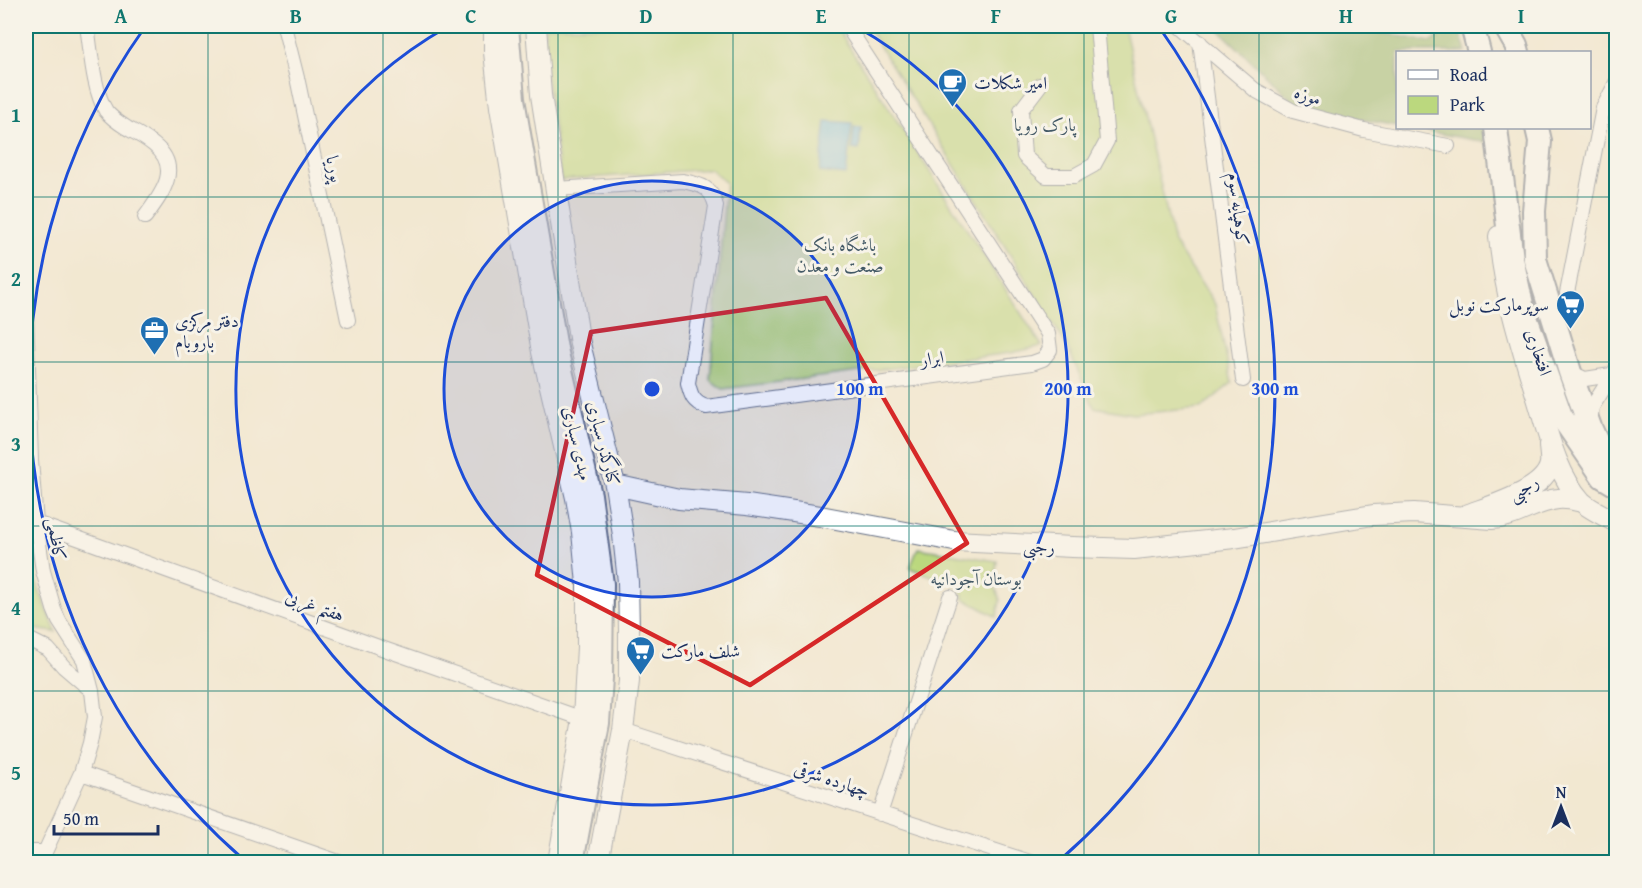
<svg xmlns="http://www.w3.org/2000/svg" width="1642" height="888" viewBox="0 0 1642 888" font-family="'Gentium Book Plus',Amiri,serif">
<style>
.green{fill:#bbd87e;stroke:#6b846e;stroke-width:1.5}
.forest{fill:#94b86d;stroke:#587466;stroke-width:1.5}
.water{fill:#64b7e0;stroke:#40739f;stroke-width:1.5}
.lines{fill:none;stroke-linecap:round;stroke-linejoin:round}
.minor-casing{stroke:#667086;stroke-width:16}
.secondary-casing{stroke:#667086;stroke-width:22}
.primary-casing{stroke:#667086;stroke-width:26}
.minor{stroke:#fff;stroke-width:14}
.secondary{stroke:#fff;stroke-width:20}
.primary{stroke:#fff;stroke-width:22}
.marked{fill:none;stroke:#d62828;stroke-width:4.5;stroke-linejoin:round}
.grid{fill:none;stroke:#0f766e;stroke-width:1.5;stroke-opacity:0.55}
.ring{fill:none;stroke:#1d4ed8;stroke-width:3}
.labels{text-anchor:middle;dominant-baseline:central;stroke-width:6;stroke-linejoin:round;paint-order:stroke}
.poi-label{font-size:18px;fill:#1b2f5e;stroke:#f7f3e8;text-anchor:start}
.street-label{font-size:18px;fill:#1b2f5e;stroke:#f7f3e8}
.park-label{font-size:18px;fill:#435966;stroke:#f7f3e8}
.centre{fill:#1d4ed8;stroke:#f7f3e8;stroke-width:3}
.ring-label{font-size:18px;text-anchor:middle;font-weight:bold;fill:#1d4ed8;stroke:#f7f3e8;stroke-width:6;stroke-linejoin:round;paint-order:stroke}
.neatline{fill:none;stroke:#0f766e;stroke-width:2}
.grid-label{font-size:20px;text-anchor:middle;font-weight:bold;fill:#0f766e}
</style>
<rect width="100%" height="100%" fill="#f7f3e8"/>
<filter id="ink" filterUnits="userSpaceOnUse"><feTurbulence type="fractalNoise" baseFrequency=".0167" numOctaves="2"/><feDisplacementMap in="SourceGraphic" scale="12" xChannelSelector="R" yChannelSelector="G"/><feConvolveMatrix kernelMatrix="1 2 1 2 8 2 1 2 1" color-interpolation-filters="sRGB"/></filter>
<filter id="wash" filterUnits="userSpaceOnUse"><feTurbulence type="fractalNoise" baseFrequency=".008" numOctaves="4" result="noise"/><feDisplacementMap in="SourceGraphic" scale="24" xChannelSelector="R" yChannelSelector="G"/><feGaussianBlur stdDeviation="1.35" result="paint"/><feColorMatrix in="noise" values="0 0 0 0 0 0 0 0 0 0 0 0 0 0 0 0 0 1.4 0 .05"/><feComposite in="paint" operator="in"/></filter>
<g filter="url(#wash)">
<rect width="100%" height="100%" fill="#f2e8d1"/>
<!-- green -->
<path class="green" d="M545,26h291l206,320 -31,7 -288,36 -13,-9 16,-197 -16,-14 -149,11 -17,-122z
M867,26h257l50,217 41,61 17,79 -31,25 -68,6 -39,-7 -28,-63z
M918,548l79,13 -3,22 6,17 -3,17 -33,-18 -5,-13 -49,-18z
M27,559l29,73 -30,-4v-68z"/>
<!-- forest -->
<path class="forest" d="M1215,26h154l8,6 54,10 24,-16h3l8,26h-68l-1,74 -64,-12 -38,-11z
M1408,128h76l1,14z"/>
<!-- water -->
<path class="water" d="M826,121l26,2 -6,52 -26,-3z
M854,127h7l-2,23 -7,-1z"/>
</g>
<g filter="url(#ink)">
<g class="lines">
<defs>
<path id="minor" d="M87,26c4,24 6,64 19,85 5,7 13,12 21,17 9,5 19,10 27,17 29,23 7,50 -9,72
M284,26l14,56 50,238
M1180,26l75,64 38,21 71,19 84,16
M1200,42l43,338
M1616,83l-13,25 13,3
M1040,85l-19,25 3,46 22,20h28l20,-11 13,-24 -10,-115
M556,189l127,-8c18,4 28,5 33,25l-28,177c3,13 5,19 18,24l326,-44 11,-4 7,-9 -2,-16 -201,-308
M1567,293l36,-185
M26,309l5,151 5,63 7,48 11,38 5,12 25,39 8,31 3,26 -5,26 -9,30 -36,79 -2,10
M1570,372l15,7 26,-4 5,1
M1590,422l2,-15 24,-38
M36,523l351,127 196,69
M26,638l22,11 16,18 28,24
M623,730l407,132
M81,773l258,89
M880,814l70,-217
M26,852h19"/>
<path id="secondary" d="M494,26v26l6,55 42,245 34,146 6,34 5,52v63l-4,72 -25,143
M536,26l5,69 39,249 35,141 8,50 5,47 1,48v51l-6,49 -25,132
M1499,236c5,57 22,110 39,165 10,33 19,73 43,100 8,8 26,16 35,21
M615,485l64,14 68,6 73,11 134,25 118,6 62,2 100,-11 139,-23 41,-2 78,6c23,-1 43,-18 66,-20 9,-1 16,1 24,3
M1466,515c23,-9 79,-24 84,-51 1,-6 -1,-13 -1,-20"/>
<path id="primary" d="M507,26l6,73 43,250 34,146 12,89 -1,94 -3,45 -26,139
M1471,26l3,7 5,19
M1505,26l11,19 2,7
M1496,128l16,131 11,50 38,107 42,61 13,8
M1537,128l3,13 -6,70 1,48 35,113 20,55 14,31 7,7"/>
</defs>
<!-- minor casing -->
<use href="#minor" class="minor-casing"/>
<!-- secondary casing -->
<use href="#secondary" class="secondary-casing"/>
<!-- primary casing -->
<use href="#primary" class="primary-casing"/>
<!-- minor -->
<use href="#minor" class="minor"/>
<!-- secondary -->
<use href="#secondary" class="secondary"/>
<!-- primary -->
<use href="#primary" class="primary"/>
</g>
</g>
<!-- marked area -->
<path d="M0 0H1642V888H0ZM826,298l141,245 -217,142 -213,-110 54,-243z" fill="#f2e8d1" fill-opacity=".55" fill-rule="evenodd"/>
<path class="marked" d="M826,298l141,245 -217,142 -213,-110 54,-243z"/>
<!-- grid -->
<path class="grid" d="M208,26v836M383,26v836M558,26v836M733,26v836M909,26v836M1084,26v836M1259,26v836M1434,26v26M1434,128v734M26,197h1590M26,362h1590M26,526h1590M26,691h1590"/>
<!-- distance rings -->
<circle cx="652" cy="389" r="208" fill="#1d4ed8" fill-opacity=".12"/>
<g class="ring">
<circle cx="652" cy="389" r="208"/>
<path d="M857 27A416 416 0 1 1 447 27"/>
<path d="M243 859A623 623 0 0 1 145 27M1159 27A623 623 0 0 1 1061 859"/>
</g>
<!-- icons -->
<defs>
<symbol id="cafe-pin" viewBox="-11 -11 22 30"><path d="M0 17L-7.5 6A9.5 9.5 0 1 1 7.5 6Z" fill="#1f6fb2" stroke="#f7f3e8"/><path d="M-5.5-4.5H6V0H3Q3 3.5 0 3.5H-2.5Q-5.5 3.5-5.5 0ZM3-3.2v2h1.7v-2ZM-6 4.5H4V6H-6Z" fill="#fff"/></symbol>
<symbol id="supermarket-pin" viewBox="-11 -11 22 30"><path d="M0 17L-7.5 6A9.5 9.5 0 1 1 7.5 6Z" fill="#1f6fb2" stroke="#f7f3e8"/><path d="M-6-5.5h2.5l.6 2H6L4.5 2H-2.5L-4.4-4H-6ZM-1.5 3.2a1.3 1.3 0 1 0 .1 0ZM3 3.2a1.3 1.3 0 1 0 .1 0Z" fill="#fff"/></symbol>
<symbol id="office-pin" viewBox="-11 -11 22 30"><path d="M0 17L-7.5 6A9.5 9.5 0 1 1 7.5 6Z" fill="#1f6fb2" stroke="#f7f3e8"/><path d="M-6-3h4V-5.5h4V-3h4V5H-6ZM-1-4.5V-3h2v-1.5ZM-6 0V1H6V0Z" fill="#fff"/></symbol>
</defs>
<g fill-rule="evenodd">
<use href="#cafe-pin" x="936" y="66" width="33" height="45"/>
<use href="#supermarket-pin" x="1554" y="288" width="33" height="45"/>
<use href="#office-pin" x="138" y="314" width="33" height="45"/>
<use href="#supermarket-pin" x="624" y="634" width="33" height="45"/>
</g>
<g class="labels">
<!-- poi labels -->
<g class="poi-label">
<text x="974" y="82">امیر شکلات</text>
<text x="1549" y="304" text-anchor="end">سوپرمارکت نوبل</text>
<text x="175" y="320">دفتر مرکزی<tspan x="175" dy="21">باروبام</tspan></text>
<text x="661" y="650">شلف مارکت</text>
</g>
<!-- street labels -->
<g class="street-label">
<text transform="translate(1308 95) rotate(19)">موزه</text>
<text transform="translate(335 169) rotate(78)">پوریا</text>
<text transform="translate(1239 209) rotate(83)">کوهپایه سوم</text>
<text transform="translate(1539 352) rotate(71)">افتخاری</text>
<text transform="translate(932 358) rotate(-8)">ابرار</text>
<text transform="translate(578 443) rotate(77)">مهدی سباری</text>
<text transform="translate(604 443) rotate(76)">کنارگذر سباری</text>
<text transform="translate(1523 488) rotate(-32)">رجبی</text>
<text transform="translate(57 539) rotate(82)">کاظمی</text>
<text transform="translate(1039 546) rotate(3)">رجبی</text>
<text transform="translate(315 605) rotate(20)">هفتم غربی</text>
<text transform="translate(832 779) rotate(18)">چهارده شرقی</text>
</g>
<!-- park labels -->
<g class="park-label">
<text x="1045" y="124">پارک رویا</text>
<text x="840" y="244">باشگاه بانک<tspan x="840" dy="21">صنعت و معدن</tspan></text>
<text x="976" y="578">بوستان آجودانیه</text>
</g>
</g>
<circle cx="652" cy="389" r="9" class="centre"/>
<g class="ring-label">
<text x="860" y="395">100 m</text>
<text x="1068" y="395">200 m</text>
<text x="1275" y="395">300 m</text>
</g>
<!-- margin -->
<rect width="1642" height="888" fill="none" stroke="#f7f3e8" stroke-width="66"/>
<!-- legend -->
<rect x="1396" y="51" width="195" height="78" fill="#f7f3e8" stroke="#9fa5b1" stroke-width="1.5"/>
<rect x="1408" y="70" width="30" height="9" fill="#ffffff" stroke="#9fa5b1" stroke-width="1.5"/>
<text x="1450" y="81" font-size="18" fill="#1b2f5e">Road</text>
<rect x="1408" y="96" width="30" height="18" fill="#bbd87e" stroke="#9fa5b1" stroke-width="1.5"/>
<text x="1450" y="111" font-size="18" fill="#1b2f5e">Park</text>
<!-- north arrow -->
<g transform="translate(1561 807)" stroke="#f7f3e8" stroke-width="4.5" paint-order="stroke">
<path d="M0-4.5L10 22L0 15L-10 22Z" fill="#1b2f5e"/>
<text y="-9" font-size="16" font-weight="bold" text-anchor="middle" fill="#1b2f5e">N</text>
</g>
<!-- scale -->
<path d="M54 825v9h104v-9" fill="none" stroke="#1b2f5e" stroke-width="3"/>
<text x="63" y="825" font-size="18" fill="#1b2f5e" stroke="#f7f3e8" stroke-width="4.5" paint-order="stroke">50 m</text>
<rect x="33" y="33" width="1576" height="822" class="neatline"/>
<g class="grid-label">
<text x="121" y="23">A</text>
<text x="296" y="23">B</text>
<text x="471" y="23">C</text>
<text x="646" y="23">D</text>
<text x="821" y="23">E</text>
<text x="996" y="23">F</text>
<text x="1171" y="23">G</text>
<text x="1346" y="23">H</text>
<text x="1521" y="23">I</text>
<text x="16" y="122">1</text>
<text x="16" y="286">2</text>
<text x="16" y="451">3</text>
<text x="16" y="615">4</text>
<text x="16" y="780">5</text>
</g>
</svg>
